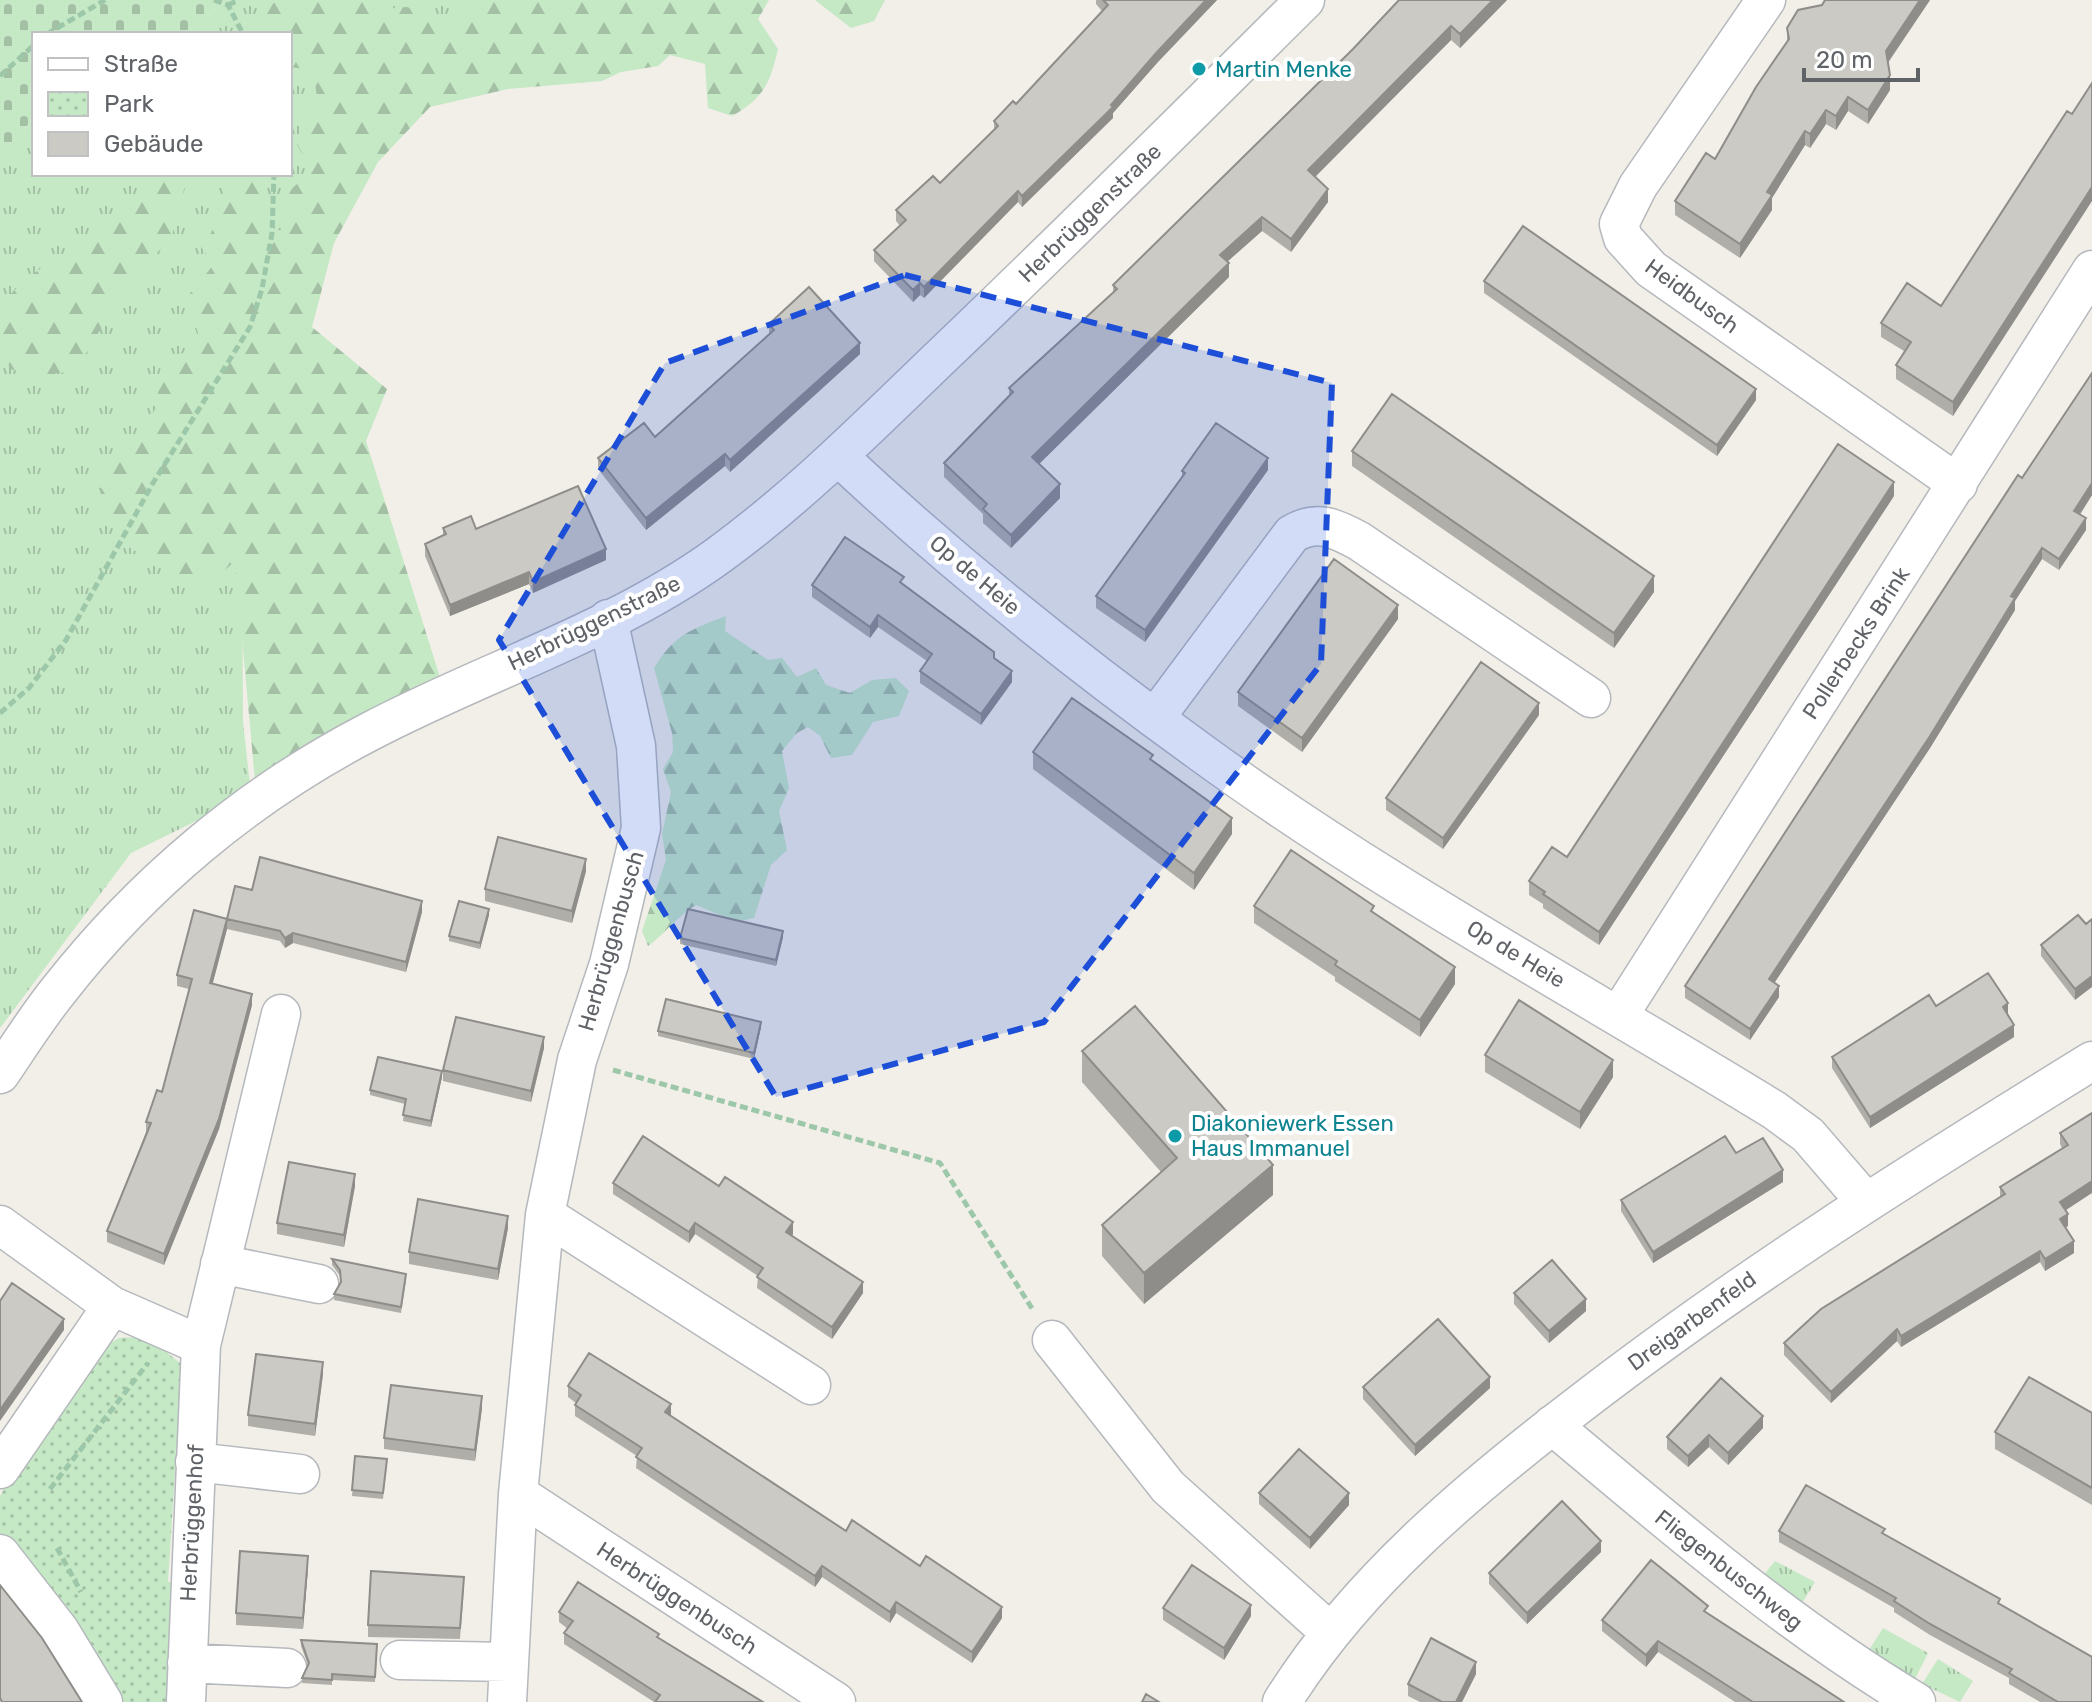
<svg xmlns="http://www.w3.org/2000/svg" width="2092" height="1702" viewBox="0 0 2092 1702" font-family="Rubik,sans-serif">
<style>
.grass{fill:url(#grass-tufts)}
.forest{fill:url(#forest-firs)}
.cemetery{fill:url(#cemetery-stones)}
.park{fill:url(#park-dots)}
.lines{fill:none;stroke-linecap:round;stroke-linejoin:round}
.minor-casing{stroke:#b5b8bc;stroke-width:41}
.path{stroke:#9cc7a9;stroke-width:5;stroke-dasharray:8 4;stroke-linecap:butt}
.minor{stroke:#fff;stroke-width:38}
.wall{fill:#afaea9}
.shaded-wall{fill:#8f8d8a}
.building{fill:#cccac5;stroke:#8f8d8a;stroke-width:2}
.marked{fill:#1d4ed8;fill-opacity:0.2;stroke:#1d4ed8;stroke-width:6;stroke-dasharray:16 10;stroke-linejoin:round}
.culture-dot{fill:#0f9aa8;stroke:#fff;stroke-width:3}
.labels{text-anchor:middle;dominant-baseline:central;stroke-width:8;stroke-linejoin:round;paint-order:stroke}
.culture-label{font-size:22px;fill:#0d838f;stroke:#fff;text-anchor:start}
.street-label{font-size:22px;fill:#5f6368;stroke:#fff}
</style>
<defs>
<pattern id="grass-tufts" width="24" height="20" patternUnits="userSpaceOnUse" patternTransform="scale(2)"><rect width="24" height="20" fill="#c5e8c5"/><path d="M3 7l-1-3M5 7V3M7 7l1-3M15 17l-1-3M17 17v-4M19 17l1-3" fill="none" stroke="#a3c0a4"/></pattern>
<pattern id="forest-firs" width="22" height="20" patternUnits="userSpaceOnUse" patternTransform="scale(2)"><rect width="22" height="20" fill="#c5e8c5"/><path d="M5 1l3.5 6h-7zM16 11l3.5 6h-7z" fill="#a3c0a4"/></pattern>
<pattern id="cemetery-stones" width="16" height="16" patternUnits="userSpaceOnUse" patternTransform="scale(2)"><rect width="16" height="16" fill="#c5e8c5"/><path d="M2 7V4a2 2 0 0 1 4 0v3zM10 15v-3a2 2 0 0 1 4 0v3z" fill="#a3c0a4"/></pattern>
<pattern id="park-dots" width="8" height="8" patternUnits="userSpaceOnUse" patternTransform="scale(2)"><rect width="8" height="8" fill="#c5e8c5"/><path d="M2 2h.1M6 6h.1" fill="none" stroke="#a3c0a4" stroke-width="1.8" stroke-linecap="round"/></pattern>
</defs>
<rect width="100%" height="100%" fill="#f1efe8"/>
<!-- grass -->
<path class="grass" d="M228,0h357l-225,79 -119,326 2,317 8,72 -120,59 -131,175v-873l34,-37v56h256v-140h-107z
M1775,1561l40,21 -14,23 -38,-29z
M1883,1628l45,25 -13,26 -46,-29z
M1938,1659l35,22 -13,21 -38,-18z"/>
<!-- forest -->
<path class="forest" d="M312,0h52l9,9 34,-2 38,13 18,1 26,-21h280l-11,19 20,30c-8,34 -14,49 -46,67l-24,-8 -3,-44 -35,-9 -12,11 -37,6 -19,9 -94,8 -78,18 -52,55 -44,81 -22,84 75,62 -21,52 77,246 -187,105 -21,-231 -22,20h-17l-28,-11 -48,-28 -15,-36 -5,-23 16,-33 30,-20 11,-26 3,-35 40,-28 -12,-45 26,-32 -13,-17c15,-18 25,-41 22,-66l-11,-7h57l-2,11 -11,13c1,22 10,30 31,34l1,-40 18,-16 1,-15 -10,-16 7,-35 13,-12 -2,-16 -10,-13 -15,-2v-33h-20l-7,-7 -5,-16 10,-8h39z
M815,0h70l-11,21 -23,7z
M151,174h37l-17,65 -59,58 -7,24 -16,29 -22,22 -29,4 -28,-7c-6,-17 -10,-35 -10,-54 7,-40 97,-75 127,-98 12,-9 20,-29 24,-43z
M726,616l-1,15 43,29 14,-2 15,19 19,-9 10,17 24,8 22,-13 24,-2 13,13 -10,25 -26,6 -21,33 -21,3 -11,-22 -12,-9 -11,6 -15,18 7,37 -10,23 8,39 -16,15 -17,53 -18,4 -40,-17c-19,11 -30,28 -48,41l-6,-15 24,-71 -4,-26 9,-42 -8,-23 10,-17 -1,-19 -18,-65c21,-34 36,-38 72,-52z"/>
<!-- cemetery -->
<path class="cemetery" d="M0,0h228l-45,34h-149v84l-34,37z"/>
<!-- park -->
<path class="park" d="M137,1337l23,10 26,21 -7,42 -11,172h10l-7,120h-50l-53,-85 -68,-84v-37l5,-9 100,-141 14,-8z"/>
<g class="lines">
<defs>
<path id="minor" d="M1766,0l-128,186 -19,38 4,14 28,31 307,215
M838,456c113,106 235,204 361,295 182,133 383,241 575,359l34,25 57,66
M1155,718l137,-184c25,-15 43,-6 67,7l232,157
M1619,1015l473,-745
M0,1074c19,-28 38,-58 59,-84 83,-106 189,-195 308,-257 115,-61 246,-101 352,-178 81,-59 152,-131 224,-200 123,-117 242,-236 362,-355
M545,1215l266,170
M0,1225l112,81 -112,163
M220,1264l99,20
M112,1306l89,39
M1052,1340l116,147 163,146
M1552,1425c117,98 232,198 364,277
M195,1462l105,12
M518,1494l318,208
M0,1554l60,77 43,71
M400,1660l109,2
M187,1663l100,5
M186,1702l15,-357 80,-331
M507,1702l11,-208 27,-279 32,-155 32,-96 32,-136 -5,-82 -28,-127
M1282,1702c74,-119 188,-214 298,-298 163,-126 337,-235 512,-343"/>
</defs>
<!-- minor casing -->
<use href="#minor" class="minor-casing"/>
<!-- path -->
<path class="path" d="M214,0l14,5 15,29
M228,5l11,-5
M47,34l58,-34
M0,76l34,-31
M0,713l29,-25 37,-48 87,-157 97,-156 12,-38 10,-56 2,-59
M613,1070l327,93 93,147
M50,1489l98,-126
M57,1548l24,44"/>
<!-- minor -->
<use href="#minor" class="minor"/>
</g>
<!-- wall -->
<path class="wall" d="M1096,0h121l-60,63 -44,50v5l-91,89 -4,-5 -94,96 -4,-3 -7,7 -39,-41v-11l26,-24 -4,-5v-11l44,-27 54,-53v-9l22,-17 86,-93 -6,-7z
M1507,0l-47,48 -9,-8 -136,137 13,25 -37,50 -29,-21 -35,31 2,15 -190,187 21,34 -49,50 -28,-25v-9l-39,-37v-14l65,-68v-7l104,-95v-8l240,-236z
M1825,0h105l-42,63 2,27 -22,34 -20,-13 -12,19 -10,-6 -16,24 -5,-3 -33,53v12l-32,48 -65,-43v-14l40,-42 72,-117v-14l35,-23z
M2067,111l-114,305 -57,-37v-14l8,-14 -23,-14v-14l60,-17z
M1484,281l272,119 -39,56 -233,-163z
M769,324l91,30 -130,118 -5,-6 -79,64 -48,-61v-11l57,-21 114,-102z
M2092,373v122l-12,20 6,15 -27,40 -17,-11 -27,42v9l-85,138 -156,235 5,14 -29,43 -65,-42v-12z
M1352,451l302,141 -40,56 -262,-182z
M1268,470l-123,172 -49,-34v-12l86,-119v-6z
M1894,496l-295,449 -56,-37v-4l-14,-9v-14l38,-24z
M443,528l33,1 130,31 -73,33 -4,-9 -79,32 -25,-60v-12l18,-8z
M812,585h92l90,73 18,24 -31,43 -61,-42v-12l7,-10 -49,-34 -8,11 -58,-41z
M1398,619l-96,133 -64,-46v-14z
M1539,715l-96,134 -57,-39v-12z
M1033,752l199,82 -38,56 -161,-121z
M586,871l-14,52 -87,-22v-12z
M252,890l170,22 -16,60 -113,-29 -8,5 -5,-7 -53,-12 -15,55 40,21 -33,124 -55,136 -57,-23v-11l39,-99v-10l16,-30 27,-103 -12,-3v-11z
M1254,906l120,7 81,71 -35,53 -85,-56v-4l-81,-54z
M489,915l-9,34 -31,-8v-5z
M2078,915l-3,85 -34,-44v-11z
M783,937l-7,29 -96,-22v-6z
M1936,1006l72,9 6,22 -144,91 -38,-60v-11z
M761,1027l-7,32 -96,-23v-5z
M544,1048l-13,54 -88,-21v-11z
M1082,1051l191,144 -129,109 -42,-48v-31l59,-53 -79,-90z
M1485,1055l128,22 -33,52 -95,-57z
M442,1077l-11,50 -28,-6 2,-17 -35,-9v-5z
M2092,1113l-27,97 3,16 -3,1 9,26 -29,18 -5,-9 -139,85 -4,-6 -66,62 -47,-48v-12l216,-146v-10l62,-39 -2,-4v-11z
M1736,1153l47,29 -130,81 -32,-52v-11z
M613,1183l106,3 74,48 -1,2 71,57 -31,46 -75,-51 1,-12 -63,-42 -6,9 -76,-49z
M355,1186l-11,61 -67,-13v-11z
M508,1228l-10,52 -89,-16v-12z
M332,1259l74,21 -5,33 -67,-13v-6l6,-11v-7l-8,-11z
M1514,1293l72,18 -37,32 -35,-39z
M323,1374l-8,62 -67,-10v-11z
M568,1386l102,30 176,115 74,35 82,52 -30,45 -76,-50 -6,10 -68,-46 -7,10 -179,-119 1,-12 -62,-40v-11l1,-2 -8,-6z
M1363,1387l127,1 -75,68 -52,-57z
M482,1408l-7,53 -91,-12v-11z
M2092,1413v92l-97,-56v-17z
M1763,1428l-35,37 -19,-18 -21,20 -21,-18v-12z
M355,1456l32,8 -4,35 -31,-3z
M1259,1493l90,12 -39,44 -51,-45z
M1779,1531l106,4 115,69 92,98h-52l-31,-18v-6l-79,-43 -36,-23v-4l-115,-66z
M1601,1552l-74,72 -38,-40v-11z
M308,1568l-5,61 -67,-4v-12z
M464,1589l-4,50 -92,-2v-12z
M1163,1608l88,8 -27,44 -61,-40z
M559,1612l100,26 104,64h-109l-90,-58v-11l4,-4 -9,-7z
M1708,1614l136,88h-109l-77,-50 -12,15 -44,-36v-11z
M301,1640l76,4 -2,38 -43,-2v5l-30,-2v-5l6,-13 -7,-19z
M1476,1674l-14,28h-42l-12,-6v-12z"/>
<!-- shaded-wall -->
<path class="shaded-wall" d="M1206,0h11l-60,63 -44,50v5l-91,89v-11l89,-91 46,-53z
M1493,0h14l-47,48v-14z
M1920,0h10l-44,65v-14z
M1451,26v14l-143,144v-14z
M1890,75v15l-22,34v-14z
M1848,97v14l-12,19v-14z
M1826,110v14l-16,24v-14z
M1805,131v14l-33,53v12l-32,48v-14l27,-52z
M2092,187v14l-139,215v-14z
M1328,189v13l-37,50v-13z
M1018,191v11l-94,96v-11z
M1262,217v14l-42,37v-13z
M1229,263v14l-197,194v-14z
M920,283v12l-7,7v-12z
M860,343v11l-130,118v-12z
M1756,389v11l-39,56v-11z
M725,454v12l-79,64v-12z
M1268,458v12l-123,172v-12z
M1894,482v14l-295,449v-13z
M2092,483v12l-18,28v-12z
M1060,484v14l-49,50v-13z
M2086,518v12l-27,40v-11z
M2042,548v11l-27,42v9l-85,138 -161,243v-12z
M606,549v11l-73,33v-11z
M529,572v12l-79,32v-11z
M1654,576v16l-40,56v-15z
M1398,605v14l-96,133v-14z
M878,615v12l-8,11v-11z
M1012,671v11l-31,43v-11z
M1539,703v12l-96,134v-11z
M1232,818v16l-38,56v-17z
M586,859v12l-14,52v-12z
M422,901v11l-16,60v-10z
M489,909v6l-9,34v-6z
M227,919v10l-17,65v-11z
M783,931v6l-7,29v-6z
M293,933v10l-8,5v-10z
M1455,967v17l-35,53v-17z
M2092,976v11l-17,13v-11z
M1779,986v11l-29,43v-11z
M252,994v11l-33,124 -55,136v-11z
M2008,1003v12l-5,-8z
M761,1022v5l-7,32v-6z
M2014,1025v12l-144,91v-11z
M544,1037v11l-13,54v-11z
M1613,1060v17l-33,52v-17z
M442,1071v6l-11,50v-6z
M1273,1165v30l-129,109v-31z
M1783,1170v12l-130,81v-11z
M355,1174v12l-11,61v-12z
M2092,1181v12l-32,21v-12z
M2068,1214v12l-8,5v-12z
M508,1216v12l-10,52v-11z
M793,1222v12l-7,10v-12z
M695,1223v11l-6,9v-11z
M2074,1241v12l-29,18v-12z
M2040,1251v11l-139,85v-11z
M863,1282v11l-31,46v-12z
M1586,1299v12l-37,32v-12z
M64,1319v11l-64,91v-11z
M1897,1329v12l-66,62v-11z
M323,1362v12l-8,62v-12z
M1490,1377v11l-75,68v-11z
M482,1396v12l-7,53v-11z
M671,1404v11l-6,9v-12z
M1763,1416v12l-35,37v-12z
M1709,1435v12l-21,20v-11z
M1349,1493v12l-39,44v-11z
M1601,1541v11l-74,72v-11z
M308,1556v12l-5,61v-11z
M822,1566v11l-7,10v-11z
M896,1602v11l-6,10v-11z
M1251,1605v11l-27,44v-12z
M1002,1607v11l-30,45v-11z
M1658,1641v11l-12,15v-12z
M1476,1662v12l-14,28h-6z"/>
<!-- building -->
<path class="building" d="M1103,0h103l-49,52 -46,53 2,2 -91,89 -4,-5 -94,96 -4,-4 -7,7 -39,-40 32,-30 -10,-10 37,-34 7,7 58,-57 -4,-5 19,-20 3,3 92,-99z
M1399,0h94l-33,34 -9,-8 -143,144 20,19 -37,50 -29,-22 -42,38 9,8 -197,194 28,27 -49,51 -28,-26 4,-5 -43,-41 69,-71 -4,-4 108,-99 -4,-4 240,-236z
M1825,0h95l-34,51 4,24 -22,35 -20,-13 -12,19 -10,-6 -16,24 -5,-3 -38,61 5,3 -32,49 -65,-43 31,-48 9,6 41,-72 33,-48 -2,-11 11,-18 24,-5z
M2092,83v104l-139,215 -57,-37 15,-23 -30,-19 26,-40 34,23 126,-195 5,3z
M1523,226l233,163 -39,56 -233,-164z
M809,287l51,56 -130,117 -5,-6 -79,64 -48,-60 46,-35 11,14 119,-107 -5,-6z
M2092,373v110l-18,28 12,7 -27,41 -17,-11 -31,48 4,2 -85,138 -161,243 10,7 -29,43 -65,-43 333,-511 4,3z
M1392,394l262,182 -40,57 -262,-182z
M1216,423l52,35 -123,172 -49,-34 89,-123 -3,-2z
M1838,444l56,38 -295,450 -56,-38 2,-2 -16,-11 23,-34 15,10z
M578,486l28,63 -73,33 -4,-10 -79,33 -25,-61 21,-10 -3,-6 28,-12 5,13z
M845,537l59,40 -4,5 94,70v6l18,13 -31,43 -61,-43 12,-17 -54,-39 -8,12 -58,-42z
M1334,559l64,46 -96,133 -64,-46z
M1481,662l58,41 -96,135 -57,-40z
M1072,698l81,57 -3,4 82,59 -38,55 -161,-121z
M498,837l88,22 -14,52 -87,-22z
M1291,850l83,56 -3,5 84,56 -35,53 -85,-55 2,-4 -83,-55z
M260,857l162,44 -16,61 -113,-29 -8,5 -5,-7 -53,-12 8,-33 17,4z
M459,901l30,8 -9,34 -31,-7z
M688,909l95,22 -7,29 -96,-22z
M194,910l33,9 -17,64 42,11 -33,125 -55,135 -57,-23 44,-108 -5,-1 11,-32 5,2 30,-113 -15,-4z
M2078,915l8,9 6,-5v57l-17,13 -34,-44z
M1988,973l20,30 -5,4 11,18 -144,92 -38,-60 97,-62 7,11z
M666,999l95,23 -7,31 -96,-22z
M1519,1000l94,60 -33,52 -95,-57z
M1135,1006l138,159 -129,108 -42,-48 75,-67 -95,-107z
M456,1017l88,20 -13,54 -88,-21z
M378,1057l64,14 -11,50 -28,-6 3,-16 -36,-9z
M2092,1113v68l-32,21 8,12 -8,5 14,22 -29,18 -5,-8 -139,85 -4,-7 -66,63 -47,-49 37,-34 184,-115 -5,-7 68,-42 -8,-12z
M643,1136l76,50 6,-9 68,45 -7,10 77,50 -31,45 -75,-50 6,-9 -68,-45 -6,9 -76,-49z
M1725,1136l11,17 27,-15 20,32 -130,82 -32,-52z
M289,1162l66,12 -11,61 -67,-12z
M418,1199l90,17 -10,53 -89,-17z
M332,1259l74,15 -5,33 -67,-13 7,-12 -1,-12z
M1552,1260l34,39 -37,32 -35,-38z
M12,1283l52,36 -64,91v-109z
M1438,1319l52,58 -75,68 -52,-58z
M589,1353l82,51 -6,8 181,119 6,-11 68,46 6,-10 76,51 -30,45 -76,-50 -6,10 -68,-46 -7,10 -179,-119 6,-9 -67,-43 6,-10 -13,-9z
M256,1354l67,8 -8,62 -67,-9z
M2029,1377l63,36v75l-97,-56z
M1721,1378l42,38 -35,37 -19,-18 -21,21 -21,-19z
M391,1385l91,11 -7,54 -91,-12z
M1299,1449l50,44 -39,45 -51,-45z
M355,1456l32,3 -4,34 -31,-3z
M1806,1485l79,44 -3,4 118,66 -2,4 94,54v45h-34l-49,-29 3,-4 -82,-45 -36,-23 2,-3 -117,-67z
M1562,1501l39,40 -74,72 -38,-40z
M240,1551l68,5 -5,62 -67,-5z
M1651,1560l57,46 -4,5 140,91h-91l-95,-61 -12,14 -44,-35z
M1192,1565l59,40 -27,43 -61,-40z
M371,1571l93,6 -4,51 -92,-3z
M578,1582l81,52 -2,3 106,65h-108l5,-7 -96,-62 9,-12 -14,-9z
M0,1585l42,53 40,64h-80l-2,-4z
M1431,1638l45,24 -20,40h-14l-34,-18z
M301,1640l76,4 -2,33 -43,-3v6l-30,-2 7,-15z
M1146,1694l13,8h-17z"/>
<!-- marked area -->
<path class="marked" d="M905,275l427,108 -11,281 -277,358 -268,75 -277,-457 166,-277z"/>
<!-- markers -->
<g class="culture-dot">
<circle cx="1199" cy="69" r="8"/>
<circle cx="1175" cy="1136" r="8"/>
</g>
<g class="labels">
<!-- culture labels -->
<g class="culture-label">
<text x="1215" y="69">Martin Menke</text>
<text x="1191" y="1123">Diakoniewerk Essen<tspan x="1191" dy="25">Haus Immanuel</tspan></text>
</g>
<!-- street labels -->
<g class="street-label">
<text transform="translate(1090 213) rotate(-44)">Herbrüggenstraße</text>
<text transform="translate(1692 296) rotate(36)">Heidbusch</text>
<text transform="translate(975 575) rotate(40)">Op de Heie</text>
<text transform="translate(594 623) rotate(-26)">Herbrüggenstraße</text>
<text transform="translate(1856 643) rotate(-57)">Pollerbecks Brink</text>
<text transform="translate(611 941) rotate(-74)">Herbrüggenbusch</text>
<text transform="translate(1516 954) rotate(31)">Op de Heie</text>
<text transform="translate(1692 1321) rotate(-36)">Dreigarbenfeld</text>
<text transform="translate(192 1523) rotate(-87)">Herbrüggenhof</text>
<text transform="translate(1729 1570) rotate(38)">Fliegenbuschweg</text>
<text transform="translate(677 1598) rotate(33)">Herbrüggenbusch</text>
</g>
</g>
<!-- legend -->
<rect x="32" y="32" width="260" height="144" fill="#ffffff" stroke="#bfc1c3" stroke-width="2"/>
<rect x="48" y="58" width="40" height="12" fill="#ffffff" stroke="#bfc1c3" stroke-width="2"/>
<text x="104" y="72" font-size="24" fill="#5f6368">Straße</text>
<rect x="48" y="92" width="40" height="24" fill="url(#park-dots)" stroke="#bfc1c3" stroke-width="2"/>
<text x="104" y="112" font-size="24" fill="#5f6368">Park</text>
<rect x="48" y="132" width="40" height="24" fill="#cccac5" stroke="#bfc1c3" stroke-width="2"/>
<text x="104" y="152" font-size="24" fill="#5f6368">Gebäude</text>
<!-- scale -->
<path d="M1804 68v12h114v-12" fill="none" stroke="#5f6368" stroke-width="4"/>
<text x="1816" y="68" font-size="24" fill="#5f6368" stroke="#ffffff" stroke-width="6" paint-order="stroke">20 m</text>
</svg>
